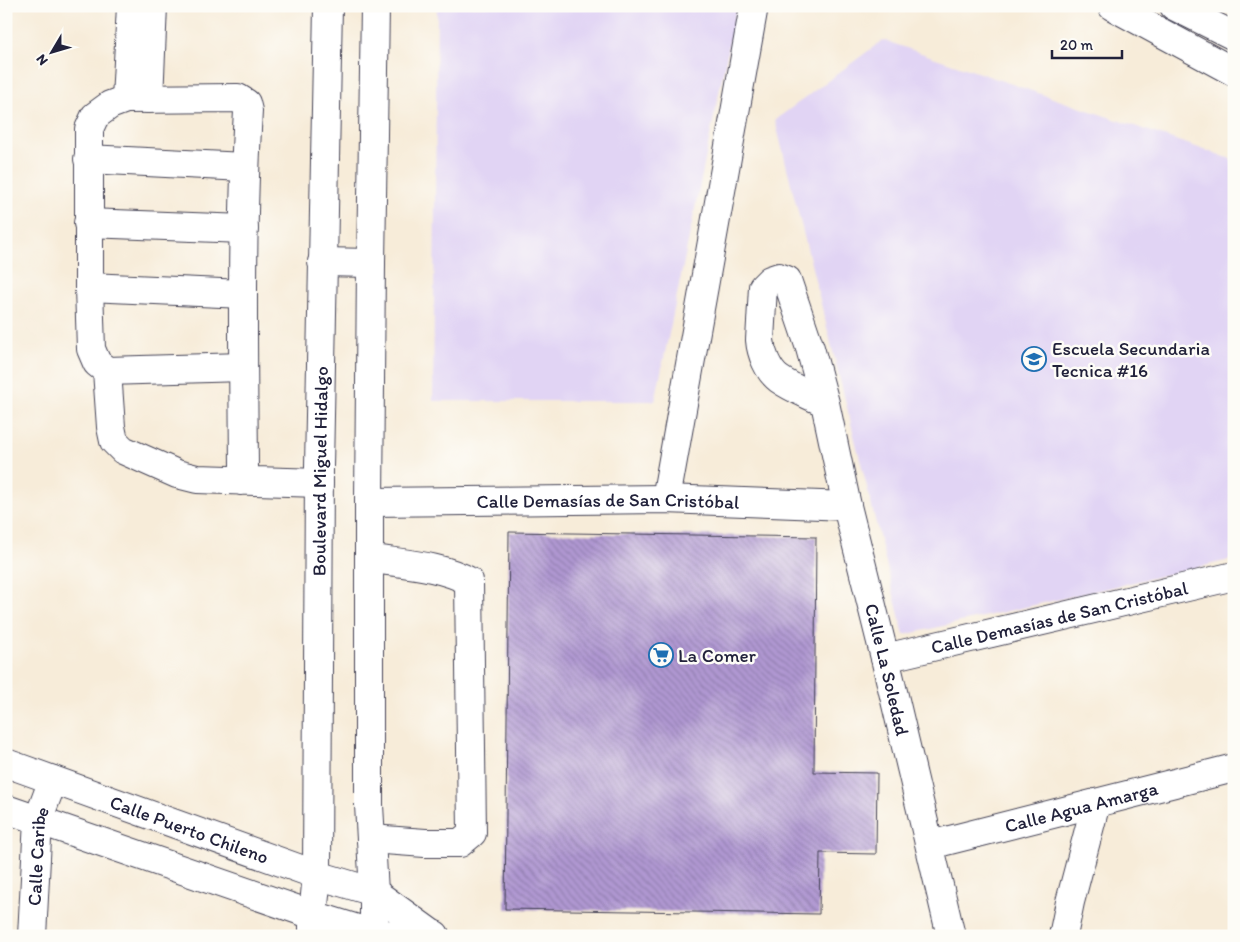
<svg xmlns="http://www.w3.org/2000/svg" width="1240" height="942" viewBox="0 0 1240 942" font-family="Itim,sans-serif">
<style>
.built{fill:#e1d4f4}
.building{fill:url(#building-back-hatch)}
.lines{fill:none;stroke-linecap:round;stroke-linejoin:round}
.minor-casing{stroke:#424053;stroke-width:30}
.major-casing{stroke:#424053;stroke-width:30}
.minor{stroke:#fff;stroke-width:28}
.major{stroke:#fff;stroke-width:28}
.labels{text-anchor:middle;dominant-baseline:central;stroke-width:5;stroke-linejoin:round;paint-order:stroke}
.poi-label{font-size:19px;fill:#22223b;stroke:#fdfcf7;text-anchor:start}
.street-label{font-size:19px;fill:#22223b;stroke:#fdfcf7}
</style>
<defs>
<pattern id="building-back-hatch" width="6" height="6" patternUnits="userSpaceOnUse" patternTransform="scale(1.25)"><rect width="6" height="6" fill="#b098d2"/><path d="M-1 5l2 2M0 0l6 6M5-1l2 2" fill="none" stroke="#8f7cac"/></pattern>
</defs>
<rect width="100%" height="100%" fill="#fdfcf7"/>
<filter id="ink" filterUnits="userSpaceOnUse"><feTurbulence type="fractalNoise" baseFrequency=".02" numOctaves="2"/><feDisplacementMap in="SourceGraphic" scale="10" xChannelSelector="R" yChannelSelector="G"/><feConvolveMatrix kernelMatrix="1 2 1 2 8 2 1 2 1" color-interpolation-filters="sRGB"/></filter>
<filter id="wash" filterUnits="userSpaceOnUse"><feTurbulence type="fractalNoise" baseFrequency=".0096" numOctaves="4" result="noise"/><feDisplacementMap in="SourceGraphic" scale="20" xChannelSelector="R" yChannelSelector="G"/><feGaussianBlur stdDeviation="1.12" result="paint"/><feColorMatrix in="noise" values="0 0 0 0 0 0 0 0 0 0 0 0 0 0 0 0 0 1.4 0 .05"/><feComposite in="paint" operator="in"/></filter>
<g filter="url(#wash)">
<rect width="100%" height="100%" fill="#f7ecd9"/>
<!-- built -->
<path class="built" d="M437,6h300l-82,395h-222z
M883,40l351,120v399l-330,76 -129,-515z"/>
<g id="blocks">
<!-- building -->
<path class="building" d="M509,532l307,5 -2,235 63,1 -1,81 -56,-1 -1,61 -314,-5z"/>
</g>
</g>
<g filter="url(#ink)">
<use href="#blocks" fill-opacity="0" stroke="#424053" stroke-width="1"/>
<g class="lines">
<defs>
<g id="minor">
<path d="M1112,6l122,66"/>
<path d="M1174,6l60,30"/>
<path d="M126,99l5,-93"/>
<path d="M149,99l4,-93"/>
<path d="M88,159l156,8"/>
<path d="M88,223l156,6"/>
<path d="M89,287l154,7"/>
<path d="M107,371l136,-4"/>
<path id="s1" d="M825,403c-15,-8 -32,-14 -46,-24 -11,-8 -18,-26 -19,-39l3,-53 7,-7 9,-3 8,3 23,68 15,55 22,103 38,152 66,278"/>
<path d="M241,481l3,-14c-1,-119 -3,-238 4,-356l-2,-8 -8,-5 -112,1 -16,6 -15,11 -6,13v158l2,62 6,14 10,8 4,56 3,14 9,9 54,24 20,5 122,4"/>
<path d="M666,499l88,-493"/>
<path id="s2" d="M369,502l297,-3 181,7"/>
<path d="M369,558c33,6 70,7 100,23l3,252 -12,10h-35l-54,-4"/>
<path id="s3" d="M885,658l349,-82"/>
<path id="s4" d="M6,763l311,112 57,17 58,42"/>
<path d="M6,809l307,106 61,19 61,1"/>
<path id="s5" d="M930,845l304,-77"/>
<path id="s6" d="M32,936l6,-116 15,-40"/>
<path d="M1063,936l7,-34 26,-99"/>
</g>
<g id="major">
<path d="M322,262l49,1"/>
<path id="s7" d="M313,936v-21l4,-40 2,-408 9,-461"/>
<path d="M374,936v-44l-5,-87v-303l2,-239 4,-257"/>
</g>
</defs>
<!-- minor casing -->
<use href="#minor" class="minor-casing"/>
<!-- major casing -->
<use href="#major" class="major-casing"/>
<!-- minor -->
<use href="#minor" class="minor"/>
<!-- major -->
<use href="#major" class="major"/>
</g>
</g>
<!-- icons -->
<defs>
<symbol id="school-ring" viewBox="-11 -11 22 22"><circle r="9.5" fill="#fdfcf7" stroke="#1f6fb2" stroke-width="1.5"/><path d="M0-5L7-2L0 1L-7-2ZM-4 1L0 2.5L4 1V4Q0 6-4 4Z" fill="#1f6fb2"/></symbol>
<symbol id="supermarket-ring" viewBox="-11 -11 22 22"><circle r="9.5" fill="#fdfcf7" stroke="#1f6fb2" stroke-width="1.5"/><path d="M-6-5.5h2.5l.6 2H6L4.5 2H-2.5L-4.4-4H-6ZM-1.5 3.2a1.3 1.3 0 1 0 .1 0ZM3 3.2a1.3 1.3 0 1 0 .1 0Z" fill="#1f6fb2"/></symbol>
</defs>
<g fill-rule="evenodd">
<use href="#school-ring" x="1020" y="345" width="28" height="28"/>
<use href="#supermarket-ring" x="647" y="641" width="28" height="28"/>
</g>
<g class="labels">
<!-- poi labels -->
<g class="poi-label">
<text x="1052" y="348">Escuela Secundaria<tspan x="1052" dy="22">Tecnica #16</tspan></text>
<text x="678" y="655">La Comer</text>
</g>
<!-- street labels -->
<g class="street-label">
<text stroke="none"><textPath href="#s7" startOffset="465">Boulevard Miguel Hidalgo</textPath></text>
<text stroke="none"><textPath href="#s2" startOffset="239">Calle Demasías de San Cristóbal</textPath></text>
<text stroke="none"><textPath href="#s3" startOffset="179">Calle Demasías de San Cristóbal</textPath></text>
<text stroke="none"><textPath href="#s1" startOffset="580">Calle La Soledad</textPath></text>
<text stroke="none"><textPath href="#s5" startOffset="156">Calle Agua Amarga</textPath></text>
<text stroke="none"><textPath href="#s4" startOffset="195">Calle Puerto Chileno</textPath></text>
<text stroke="none"><textPath href="#s6" startOffset="80">Calle Caribe</textPath></text>
</g>
</g>
<!-- margin -->
<rect width="1240" height="942" fill="none" stroke="#fdfcf7" stroke-width="25"/>
<!-- north arrow -->
<g transform="translate(52 52) rotate(232)" stroke="#fdfcf7" stroke-width="4" paint-order="stroke">
<path d="M0-4L9 19L0 12L-9 19Z" fill="#22223b"/>
<text y="-8" font-size="14" font-weight="bold" text-anchor="middle" fill="#22223b">N</text>
</g>
<!-- scale -->
<path d="M1052 50v8h70v-8" fill="none" stroke="#22223b" stroke-width="2.5"/>
<text x="1060" y="50" font-size="15" fill="#22223b" stroke="#fdfcf7" stroke-width="4" paint-order="stroke">20 m</text>
</svg>
